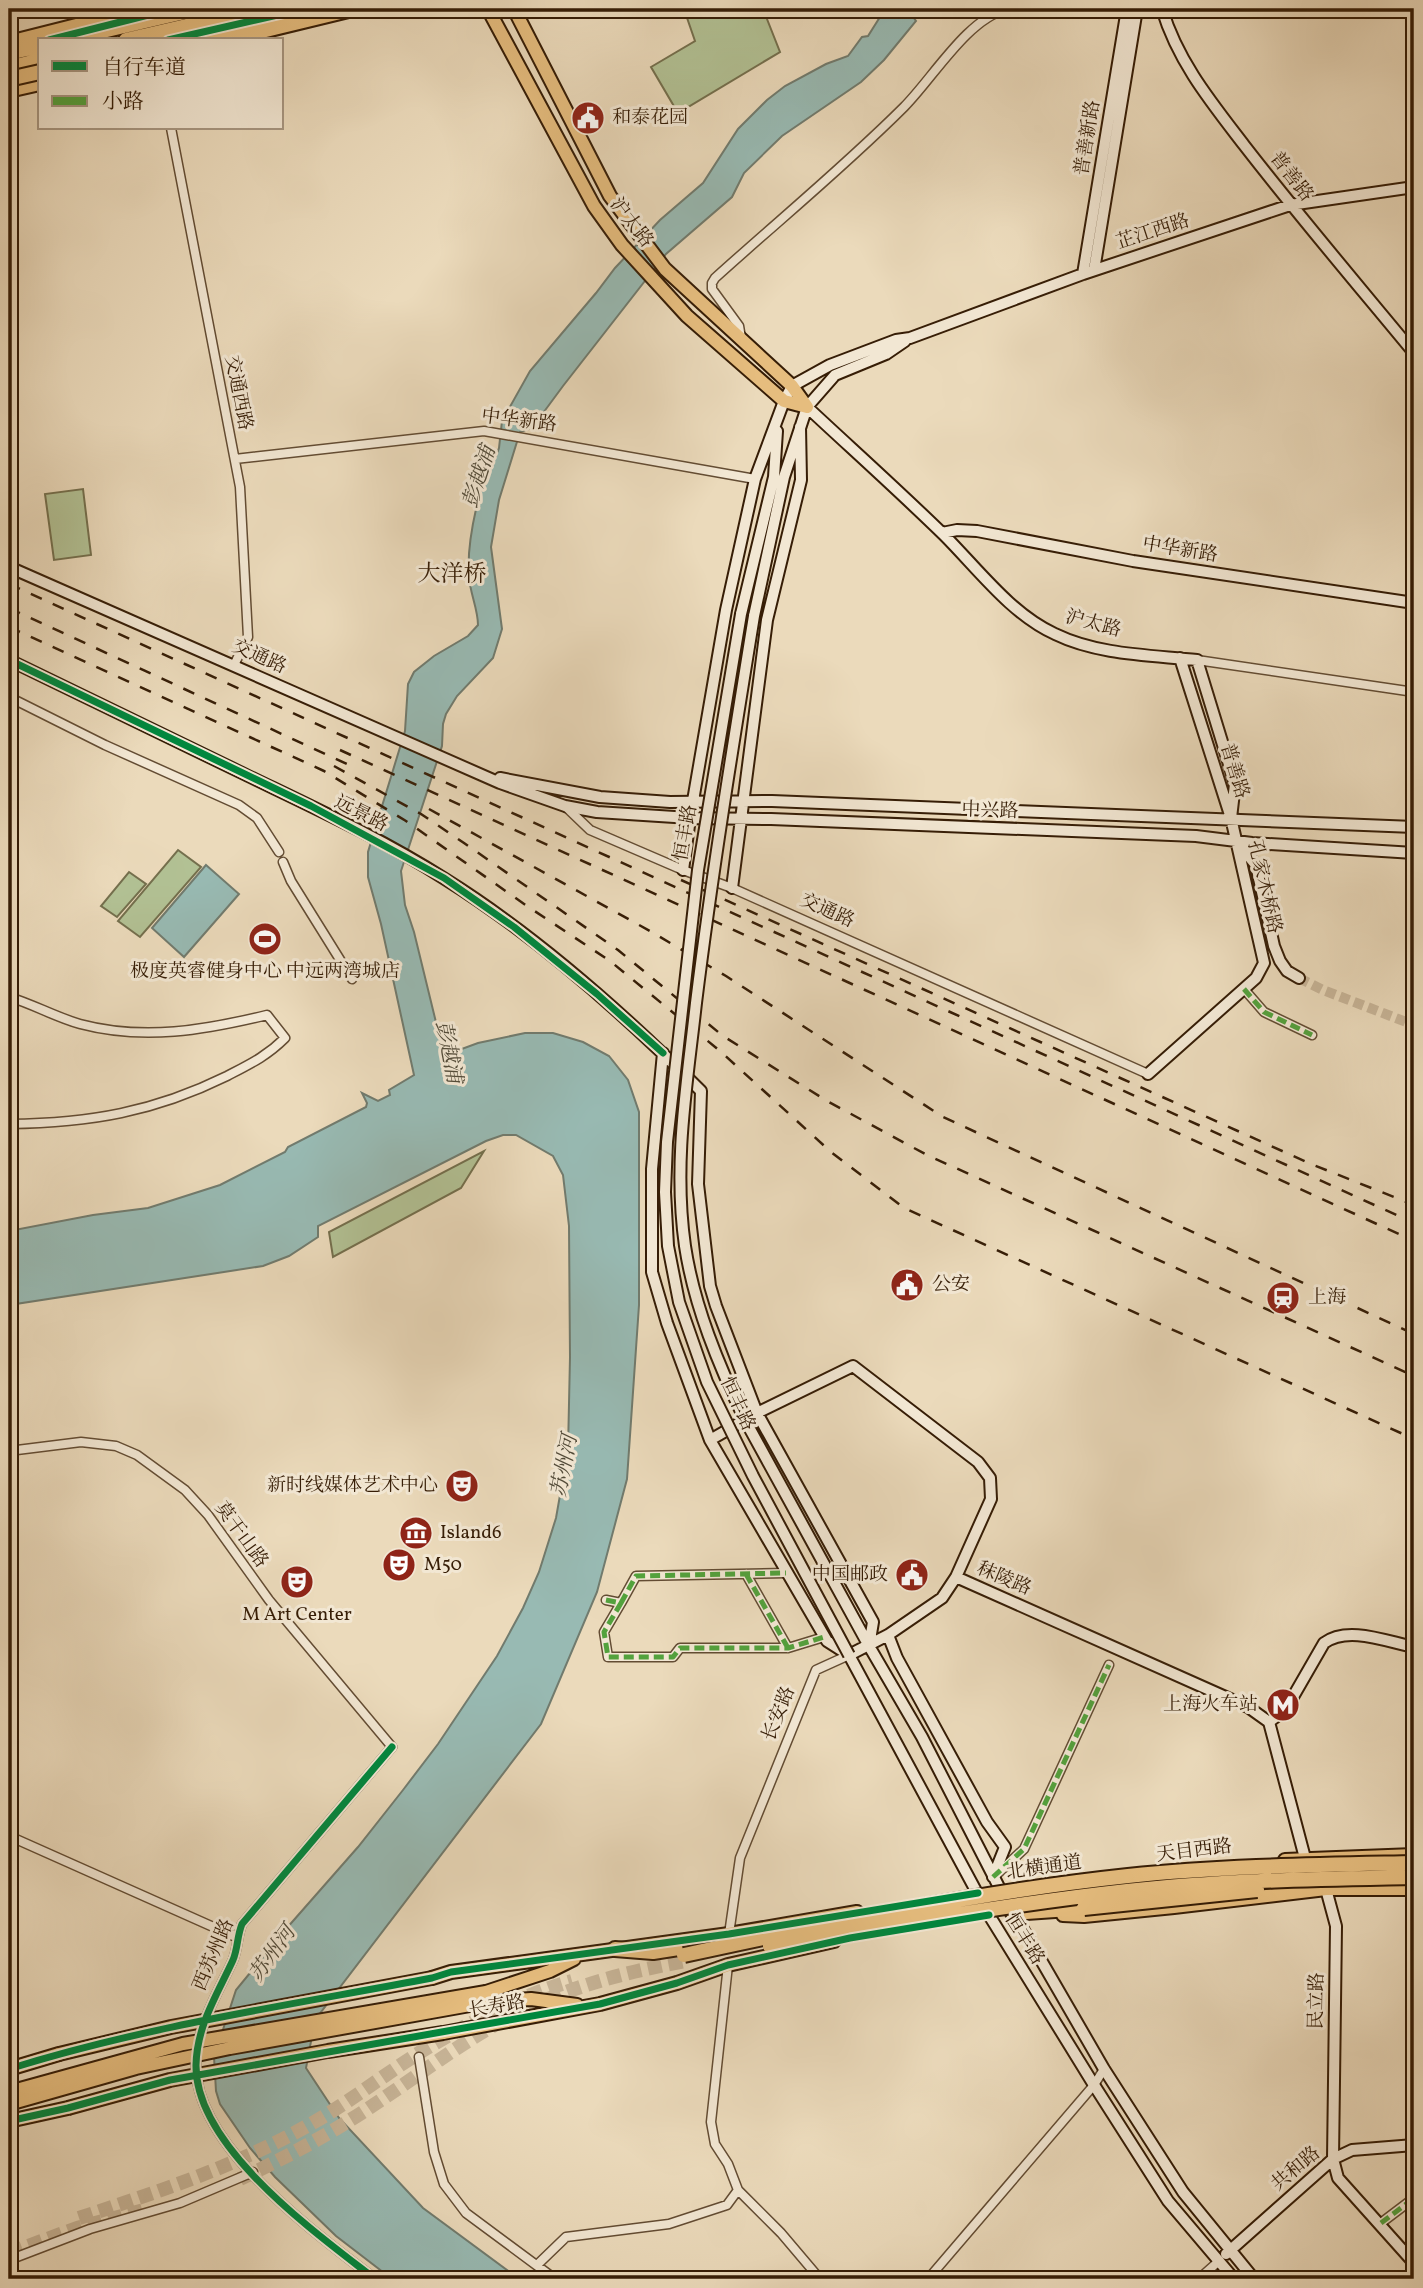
<svg xmlns="http://www.w3.org/2000/svg" width="1423" height="2288" viewBox="0 0 1423 2288" font-family="Vollkorn,'Noto Serif SC',serif">
<style>
.green{fill:#b2c194;stroke:#746f4d;stroke-width:2}
.water{fill:#98bab3;stroke:#717b6e;stroke-width:2}
.lines{fill:none;stroke-linecap:round;stroke-linejoin:round}
.secondary-tunnel{stroke:#c7b497;stroke-width:10;stroke-dasharray:10 5;stroke-linecap:butt}
.highway-tunnel{stroke:#c7b497;stroke-width:14;stroke-dasharray:14 7;stroke-linecap:butt}
.street-casing{stroke:#634c33;stroke-width:11}
.secondary-casing{stroke:#361d06;stroke-width:14}
.primary-casing{stroke:#361d06;stroke-width:16}
.highway-casing{stroke:#361d06;stroke-width:18}
.street{stroke:#f2e7d3;stroke-width:8}
.secondary{stroke:#f2e7d3;stroke-width:10}
.primary{stroke:#e6bd7e;stroke-width:12}
.highway{stroke:#e6bd7e;stroke-width:14}
.rail{stroke:#361d06;stroke-width:2.5;stroke-dasharray:12 12;stroke-linecap:butt}
.secondary-bridge-casing{stroke:#361d06;stroke-width:14;stroke-linecap:butt}
.primary-bridge-casing{stroke:#361d06;stroke-width:16;stroke-linecap:butt}
.highway-bridge-casing{stroke:#361d06;stroke-width:18;stroke-linecap:butt}
.secondary-bridge{stroke:#f2e7d3;stroke-width:10}
.primary-bridge{stroke:#e6bd7e;stroke-width:12}
.highway-bridge{stroke:#e6bd7e;stroke-width:14}
.quiet{stroke:#53a23d;stroke-width:5;stroke-dasharray:10 5;stroke-linecap:butt}
.cycleway-casing{stroke:#f2e7d3;stroke-width:11}
.cycleway{stroke:#00873e;stroke-width:7}
.labels{text-anchor:middle;dominant-baseline:central;stroke-width:6;stroke-linejoin:round;paint-order:stroke}
.poi-label{font-size:19px;fill:#361d06;stroke:#f2e7d3;text-anchor:start}
.street-label{font-size:19px;fill:#361d06;stroke:#f2e7d3}
.water-label{font-size:21px;font-style:italic;fill:#534c3a;stroke:#f2e7d3}
.quarter-label{font-size:23px;fill:#361d06;stroke:#f2e7d3}
</style>
<rect width="100%" height="100%" fill="#ebdabb"/>
<filter id="stains"><feTurbulence type="fractalNoise" baseFrequency=".00286" numOctaves="4"/><feColorMatrix values="0 0 0 0 .2 0 0 0 0 .09 0 0 0 0 .02 0 0 0 .5 -.17"/></filter>
<radialGradient id="worn" r=".72"><stop offset=".6" stop-color="#630" stop-opacity="0"/><stop offset="1" stop-color="#630" stop-opacity=".3"/></radialGradient>
<!-- green -->
<path class="green" d="M699,9h64l17,43 -102,61 -27,-46 44,-26 -10,-29z
M83,489l8,66 -37,5 -9,-66z
M178,850l23,17 -61,70 -22,-16z
M129,872l17,12 -29,33 -16,-11z
M484,1151l-23,37 -128,69 -4,-25z"/>
<!-- water -->
<path class="water" d="M885,9h30l-4,5 5,7 -32,39 -23,22 -79,54 -38,37 -12,24 -66,57 -103,132 -31,42 -12,4 -21,68 -8,47 11,82 -9,29 -36,38 -11,18 -3,10 -1,22 -41,125 4,34 9,27 29,119 8,2 27,-10 47,-10h28l30,9 26,14 19,24 11,32v193l-12,174 -30,113 -56,132 -226,296 -9,48 33,50 84,90 96,71h-127l-56,-43 -61,-59 -25,-29 -30,-44 -4,-13 -2,-34 22,-67 50,-61 72,-82 45,-57 35,-46 59,-88 26,-48 16,-36 17,-54 12,-68 2,-93 -1,-131 -6,-51 -10,-19 -37,-21h-13l-17,6 -168,85v11l-29,19 -26,10 -254,39v-74l84,-16 55,-7 72,-23 65,-33 3,-5 78,-40 1,-4 -5,-10 16,8 12,-6 -1,-5 25,-15 -33,-151 -13,-47v-25l37,-121 3,-47 6,-12 20,-16 34,-20 10,-11c0,-16 -8,-32 -9,-48 -3,-36 10,-84 21,-118l6,-3 3,-8 3,-27 28,-50 66,-78 19,-25 45,-48 43,-37 35,-54 29,-29 18,-14 41,-22 22,-8 14,-19 6,-1z
M206,865l33,29 -55,63 -32,-29z"/>
<g class="lines">
<!-- secondary-tunnel -->
<path class="secondary-tunnel" d="M1299,978l24,12 91,35"/>
<!-- highway-tunnel -->
<path class="highway-tunnel" d="M240,2179c47,-22 92,-46 135,-75 50,-33 98,-71 153,-96 51,-24 103,-37 158,-47
M79,2218c81,-27 161,-53 237,-97 38,-22 73,-50 111,-73 46,-27 94,-53 145,-67
M9,2253l68,-25 67,-18"/>
<defs>
<path id="street" d="M171,128l69,359 8,150 -14,28
M741,338l-2,-12 -27,-37v-6l3,-5c63,-57 129,-111 189,-171 29,-29 63,-88 103,-98
M235,459l249,-28 271,48
M1197,660l217,32
M9,697l96,48 134,60 18,13 22,34
M565,806l25,24 93,40 49,18 416,186
M283,862l8,19 61,98
M1244,989l20,23 48,23
M9,997c24,7 46,20 71,27 64,17 125,6 187,-9l18,23c-18,18 -35,26 -58,38 -73,36 -137,47 -218,48
M9,1451l72,-9 35,4 21,9 48,35 23,25 61,85 123,147 -150,177c-5,12 -4,24 -9,36 -16,35 -36,65 -37,105 -1,82 120,168 179,214
M746,1574l42,74
M606,1600l15,3 -17,29 4,25h65l7,-9h108l36,-11
M621,1603l15,-27 150,-3
M9,1836l229,102
M995,1876l29,-27 85,-184
M729,1934l11,-76 76,-188 33,-15
M728,1965l-17,157 4,22 13,20 10,26 43,43 39,46
M419,2057l15,95 10,32 22,29 89,66
M1381,2223l33,-25
M9,2260l81,-31 90,-26 73,-31
M537,2265l29,-28 103,-13 58,-19 11,-15
M1201,2277l18,-16
M928,2279l166,-194 10,-16
M1187,2279l3,-3 11,1"/>
<path id="secondary" d="M1162,9c16,53 49,93 82,136 55,71 113,139 170,208
M1094,270l43,-261
M1083,274l44,-265
M807,407c45,42 92,84 137,128 34,34 67,79 111,99 43,21 95,21 142,26l38,124 -4,34
M942,533l15,-3 20,1 156,30 281,42
M9,567l491,216 65,23 32,6 93,6 81,1 425,17 56,7 162,10
M741,614l33,-137 3,-46
M754,616l30,-139 23,-70 28,-32 51,-21 19,-13
M9,660c76,37 152,74 229,111 70,34 141,66 207,108 93,58 179,135 256,212l-3,93 12,102 6,20 41,107 116,209 -4,24
M500,778l100,19 70,5 102,-1 642,26
M1237,842l19,23 18,81 6,15 7,10 12,7
M683,870l7,-52 36,-208 29,-131 29,-78 8,-15 38,-21 66,-25 14,-2 173,-64 207,-69 124,-18
M732,888l35,-268 34,-140 -1,-53
M663,1053l-11,116v103l15,51 43,117 117,201 22,14 140,260 105,170 74,116 66,78
M1148,1074l108,-96 8,-15 -33,-145 -51,-160
M745,1420l124,226 53,91 79,154 103,178 79,123 71,87
M710,1440l47,-27 96,-47 125,96 12,16 1,21 -35,78 -14,21 -54,37 -39,20
M956,1577l292,130 21,15
M888,1635l9,23 90,164 18,25 -12,30
M1269,1722l36,136 3,6
M1269,1722l17,-13 38,-66c24,-18 64,-1 90,4
M1321,1883l5,6 10,37 -3,233 5,19 76,85
M1226,2254l107,-95 19,-9 62,-5"/>
<path id="primary" d="M488,9l106,197 28,39 65,71 97,85 23,6
M514,9l96,187 55,73 127,117 15,21
M49,40l24,-6
M168,40l27,-6
M229,40l128,-31
M9,91l31,-7
M1285,1860l129,-5
M1063,1915l21,1 90,-9 152,-18h88
M432,1978l19,-6 278,-38 128,-22
M486,1992l64,-21 24,-12
M487,2002l44,-3 46,6
M443,2033l157,-29 77,-21 51,-18 106,-24
M9,2069l50,-15
M9,2121l59,-13"/>
<path id="highway" d="M64,40l133,-31
M126,40l134,-31
M187,40l132,-31
M9,43l135,-34
M9,53l31,-7
M9,68l31,-8
M1013,1913l71,-5
M615,1949l38,3 70,-11"/>
</defs>
<!-- street casing -->
<use href="#street" class="street-casing"/>
<!-- secondary casing -->
<use href="#secondary" class="secondary-casing"/>
<!-- primary casing -->
<use href="#primary" class="primary-casing"/>
<!-- highway casing -->
<use href="#highway" class="highway-casing"/>
<!-- street -->
<use href="#street" class="street"/>
<!-- secondary -->
<use href="#secondary" class="secondary"/>
<!-- primary -->
<use href="#primary" class="primary"/>
<!-- highway -->
<use href="#highway" class="highway"/>
<!-- rail -->
<path class="rail" d="M9,584l1405,639
M9,608l340,157
M9,627l315,144 82,50 121,85 83,55 110,90 111,101 73,56 510,231
M340,750l1074,491
M334,766l87,48 43,29 154,107 105,86 104,65 100,54 487,221
M429,809l221,122 76,45 217,141 471,217
M681,880l630,284 103,41"/>
<defs>
<path id="secondary-bridge" d="M741,614l-43,256 -31,272 -2,50 3,54 11,56 28,80 46,94 96,179
M745,1420c-26,-54 -51,-114 -60,-174 -12,-83 2,-161 11,-243 16,-129 37,-258 58,-387"/>
<path id="primary-bridge" d="M59,2054l112,-27 261,-49
M9,2092l174,-48 303,-52
M9,2104l127,-36 94,-20 257,-46
M68,2108l102,-28 158,-29 115,-18"/>
<path id="highway-bridge" d="M9,79l31,-7
M1084,1908l173,-18
M770,1946c119,-20 238,-42 357,-55 96,-11 191,-12 287,-14
M684,1955c147,-32 294,-63 444,-79 95,-10 191,-11 286,-13"/>
</defs>
<!-- secondary-bridge casing -->
<use href="#secondary-bridge" class="secondary-bridge-casing"/>
<!-- primary-bridge casing -->
<use href="#primary-bridge" class="primary-bridge-casing"/>
<!-- highway-bridge casing -->
<use href="#highway-bridge" class="highway-bridge-casing"/>
<!-- secondary-bridge -->
<use href="#secondary-bridge" class="secondary-bridge"/>
<!-- primary-bridge -->
<use href="#primary-bridge" class="primary-bridge"/>
<!-- highway-bridge -->
<use href="#highway-bridge" class="highway-bridge"/>
<!-- quiet -->
<path class="quiet" d="M1244,989l20,23 48,23
M746,1574l42,74
M606,1600l15,3 -17,29 4,25h65l7,-9h108l36,-11
M621,1603l15,-27 150,-3
M993,1877l31,-28 85,-184
M1381,2223l33,-25"/>
<defs>
<path id="cycleway" d="M49,40l123,-31
M168,40l136,-31
M9,660l302,146 133,72 70,49 83,67 66,59
M9,2069c137,-43 281,-64 423,-91l19,-6 278,-38 249,-41
M9,2121l59,-13 102,-28 430,-76 77,-21 51,-18 122,-27 139,-23
M375,2279c-59,-46 -180,-132 -179,-214 1,-40 21,-70 37,-105 5,-12 4,-24 9,-36l150,-177"/>
</defs>
<!-- cycleway casing -->
<use href="#cycleway" class="cycleway-casing"/>
<!-- cycleway -->
<use href="#cycleway" class="cycleway"/>
</g>
<!-- icons -->
<defs>
<symbol id="civic-disc" viewBox="-11 -11 22 22"><circle r="9.5" fill="#8f2418" stroke="#f2e7d3"/><path d="M-.6-6.5H3V-4.5H.6V-3L4-1V1h2V6H-6V1h2V-1L-.6-3ZM-1.2 2.5V6h2.4V2.5Z" fill="#fff"/></symbol>
<symbol id="stadium-disc" viewBox="-11 -11 22 22"><circle r="9.5" fill="#8f2418" stroke="#f2e7d3"/><path d="M0-5a6.5 5 0 1 0 0 10a6.5 5 0 1 0 0-10ZM-3.5-1.8h7v3.6h-7Z" fill="#fff"/></symbol>
<symbol id="station-disc" viewBox="-11 -11 22 22"><circle r="9.5" fill="#8f2418" stroke="#f2e7d3"/><path d="M-3-6H3Q5-6 5-4V2Q5 4 3 4L4.5 6H3L1.5 4h-3L-3 6H-4.5L-3 4Q-5 4-5 2V-4Q-5-6-3-6ZM-3.5-4v3h7v-3ZM-3.5 1v1.5H-2V1ZM2 1v1.5H3.5V1Z" fill="#fff"/></symbol>
<symbol id="theatre-disc" viewBox="-11 -11 22 22"><circle r="9.5" fill="#8f2418" stroke="#f2e7d3"/><path d="M-5-5.5Q0-4 5-5.5V0Q5 5 0 6Q-5 5-5 0ZM-3.3-2.5H-1v1.5H-3.3ZM1-2.5H3.3v1.5H1ZM-2.8 1Q0 5.5 2.8 1Z" fill="#fff"/></symbol>
<symbol id="museum-disc" viewBox="-11 -11 22 22"><circle r="9.5" fill="#8f2418" stroke="#f2e7d3"/><path d="M0-6L6-3V-2H-6V-3ZM-5-1h2V3h-2ZM-1-1h2V3h-2ZM3-1h2V3H3ZM-6 4H6V6H-6Z" fill="#fff"/></symbol>
<symbol id="metro-disc" viewBox="-11 -11 22 22"><circle r="9.5" fill="#8f2418" stroke="#f2e7d3"/><path d="M-5.5 5V-5H-3L0 0L3-5H5.5V5H3V-.5L0 4L-3-.5V5Z" fill="#fff"/></symbol>
</defs>
<g fill-rule="evenodd">
<use href="#civic-disc" x="569" y="99" width="38" height="38"/>
<use href="#stadium-disc" x="246" y="920" width="38" height="38"/>
<use href="#civic-disc" x="888" y="1266" width="38" height="38"/>
<use href="#station-disc" x="1264" y="1279" width="38" height="38"/>
<use href="#theatre-disc" x="443" y="1467" width="38" height="38"/>
<use href="#museum-disc" x="397" y="1514" width="38" height="38"/>
<use href="#theatre-disc" x="380" y="1546" width="38" height="38"/>
<use href="#civic-disc" x="893" y="1556" width="38" height="38"/>
<use href="#theatre-disc" x="278" y="1563" width="38" height="38"/>
<use href="#metro-disc" x="1264" y="1686" width="38" height="38"/>
</g>
<g class="labels">
<!-- poi labels -->
<g class="poi-label">
<text x="612" y="118">和泰花园</text>
<text x="265" y="972" text-anchor="middle">极度英睿健身中心 中远两湾城店</text>
<text x="932" y="1285">公安</text>
<text x="1308" y="1298">上海</text>
<text x="438" y="1486" text-anchor="end">新时线媒体艺术中心</text>
<text x="440" y="1533">Island6</text>
<text x="424" y="1565">M50</text>
<text x="888" y="1575" text-anchor="end">中国邮政</text>
<text x="297" y="1615" text-anchor="middle">M Art Center</text>
<text x="1258" y="1705" text-anchor="end">上海火车站</text>
</g>
<!-- street labels -->
<g class="street-label">
<text transform="translate(1088 138) rotate(-81)">普善新路</text>
<text transform="translate(1291 177) rotate(52)">普善路</text>
<text transform="translate(631 223) rotate(52)">沪太路</text>
<text transform="translate(1153 232) rotate(-18)">芷江西路</text>
<text transform="translate(238 393) rotate(79)">交通西路</text>
<text transform="translate(519 421) rotate(7)">中华新路</text>
<text transform="translate(1180 550) rotate(9)">中华新路</text>
<text transform="translate(1093 624) rotate(15)">沪太路</text>
<text transform="translate(259 657) rotate(24)">交通路</text>
<text transform="translate(1234 771) rotate(73)">普善路</text>
<text transform="translate(990 811) rotate(2)">中兴路</text>
<text transform="translate(361 814) rotate(27)">远景路</text>
<text transform="translate(686 833) rotate(-80)">恒丰路</text>
<text transform="translate(1264 887) rotate(77)">孔家木桥路</text>
<text transform="translate(827 911) rotate(24)">交通路</text>
<text transform="translate(737 1404) rotate(65)">恒丰路</text>
<text transform="translate(241 1535) rotate(54)">莫干山路</text>
<text transform="translate(1004 1579) rotate(23)">秣陵路</text>
<text transform="translate(779 1714) rotate(-68)">长安路</text>
<text transform="translate(1194 1851) rotate(-7)">天目西路</text>
<text transform="translate(1044 1868) rotate(-8)">北横通道</text>
<text transform="translate(1024 1939) rotate(58)">恒丰路</text>
<text transform="translate(214 1955) rotate(-67)">西苏州路</text>
<text transform="translate(1317 2001) rotate(-89)">民立路</text>
<text transform="translate(497 2007) rotate(-10)">长寿路</text>
<text transform="translate(1296 2169) rotate(-40)">共和路</text>
</g>
<!-- water labels -->
<g class="water-label">
<text transform="translate(480 477) rotate(-72)">彭越浦</text>
<text transform="translate(448 1052) rotate(79)">彭越浦</text>
<text transform="translate(565 1466) rotate(-79)">苏州河</text>
<text transform="translate(273 1954) rotate(-54)">苏州河</text>
</g>
<!-- quarter labels -->
<g class="quarter-label">
<text x="452" y="575">大洋桥</text>
</g>
</g>
<!-- margin -->
<rect width="1423" height="2288" fill="none" stroke="#ebdabb" stroke-width="35"/>
<rect x="10" y="10" width="1402" height="2267" fill="none" stroke="#361d06" stroke-width="3.5"/>
<rect x="18" y="18" width="1388" height="2253" fill="none" stroke="#361d06" stroke-width="2"/>
<!-- legend -->
<rect x="38" y="38" width="245" height="91" fill="#f2e7d3" stroke="#a79681" stroke-width="2"/>
<rect x="52" y="61" width="35" height="10" fill="#00873e" stroke="#a79681" stroke-width="2"/>
<text x="102" y="74" font-size="21" fill="#361d06">自行车道</text>
<rect x="52" y="96" width="35" height="10" fill="#53a23d" stroke="#a79681" stroke-width="2"/>
<text x="102" y="108" font-size="21" fill="#361d06">小路</text>
<rect width="100%" height="100%" filter="url(#stains)"/>
<rect width="100%" height="100%" fill="url(#worn)"/>
</svg>
